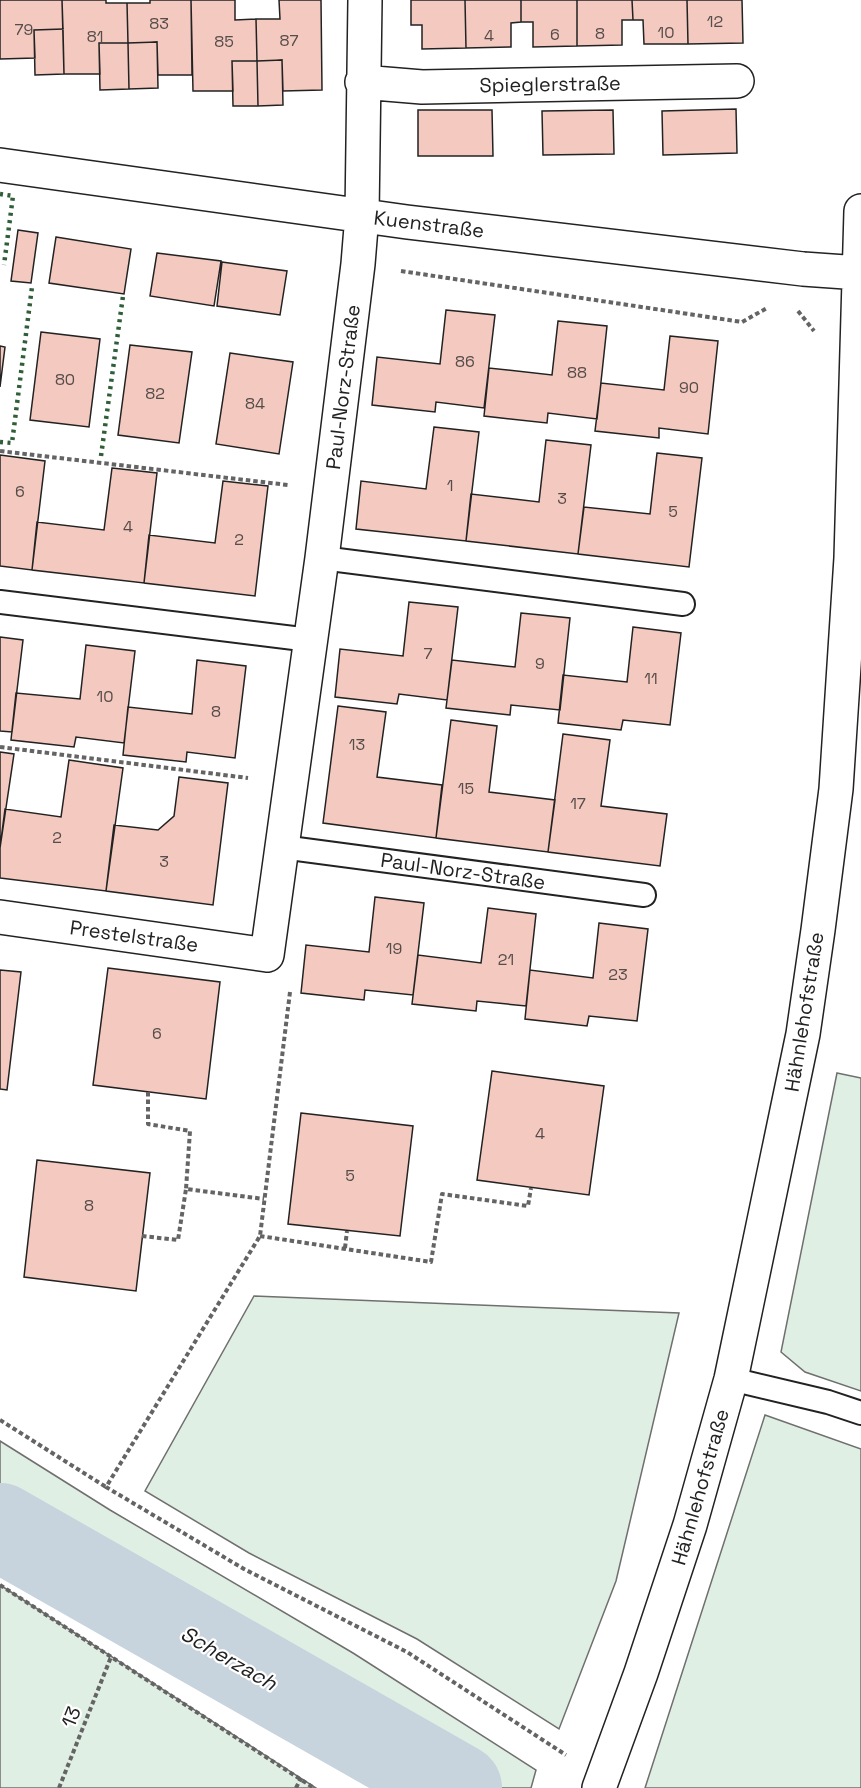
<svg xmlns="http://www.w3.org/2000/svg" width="861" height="1788" viewBox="0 0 861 1788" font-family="'Space Grotesk',sans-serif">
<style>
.green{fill:#e0efe3;stroke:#6f6f6f;stroke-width:1.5}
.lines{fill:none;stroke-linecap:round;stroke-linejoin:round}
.river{stroke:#c7d3dd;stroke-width:88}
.building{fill:#f3c9c0;stroke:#222;stroke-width:1.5}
.lane-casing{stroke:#222;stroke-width:26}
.street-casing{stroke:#222;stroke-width:36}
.path{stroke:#646464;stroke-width:4;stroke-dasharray:4.5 3;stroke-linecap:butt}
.lane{stroke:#fff;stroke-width:22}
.street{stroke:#fff;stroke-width:33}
.hedge{stroke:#2f5e38;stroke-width:4.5;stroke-dasharray:3 4.5;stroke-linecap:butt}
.labels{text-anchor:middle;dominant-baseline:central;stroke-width:4.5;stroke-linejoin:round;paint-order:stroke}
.number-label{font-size:16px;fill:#564c4a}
.street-label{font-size:20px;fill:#222;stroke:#fff}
.water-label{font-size:21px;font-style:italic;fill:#222;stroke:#fff}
</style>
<rect width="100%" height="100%" fill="#fff"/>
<!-- green -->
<path class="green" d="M837,1073l24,5v313l-56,-19 -24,-20z
M254,1296l425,17 -63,268 -57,148 -142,-90 -168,-86 -104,-62z
M765,1415l96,34v339h-216z
M0,1441l110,69 243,143 183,117 -5,18h-115l-416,-253z
M0,1585l316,203h-316z"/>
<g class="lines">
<!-- river -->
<path class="river" d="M0,1527l458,261"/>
</g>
<!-- building -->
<path class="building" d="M0,0h62l1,29 -29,1 1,28 -35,1z
M62,0h44v3h21l1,40h-29l1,31h-36z
M150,0h41l1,75h-34l-1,-33 -29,1 -1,-40h23z
M191,0h44v20l21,-1 1,42h-25l1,30h-40z
M279,0h42l1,90 -39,1 -1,-31 -25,1 -1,-42h24z
M411,0h54l1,48 -44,1v-24h-11z
M465,0h56v22l-10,1v24l-45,1z
M521,0h56v46l-44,1v-25h-12z
M577,0h55l1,20h-11v25l-45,1z
M632,0h55l1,44h-44l-1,-24h-10z
M687,0h55l1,43 -55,1z
M63,29l1,45 -29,1 -1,-45z
M157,42l1,46 -29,1 -1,-46z
M99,43h29l1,46 -29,1z
M282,60l1,45 -25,1 -1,-45z
M232,61h25l1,45h-25z
M736,109l1,44 -74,2 -1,-44z
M418,110h74l1,46h-75z
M613,110l1,44 -71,1 -1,-44z
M18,230l20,3 -7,50 -20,-2z
M56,237l75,12 -7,45 -75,-11z
M157,253l64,8 -7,45 -64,-10z
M222,262l65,9 -7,44 -63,-9z
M446,310l49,5 -11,93 -48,-6 -1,10 -63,-7 5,-48 63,7z
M558,321l49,5 -10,93 -49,-6 -1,10 -63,-7 5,-48 63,7z
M41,332l59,7 -11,88 -59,-7z
M670,336l48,5 -10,93 -49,-6v10l-64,-7 6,-48 63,7z
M130,345l62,7 -13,91 -61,-8z
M0,346l5,1 -5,40z
M230,353l63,9 -14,92 -63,-10z
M434,427l45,5 -13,109 -110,-12 5,-48 65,8z
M546,440l45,5 -13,109 -112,-13 5,-47 68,8z
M657,453l45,5 -13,109 -111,-13 6,-47 66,7z
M0,455l45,6 -13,109 -32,-4z
M112,468l45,5 -13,110 -112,-13 5,-48 67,8z
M223,481l45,5 -13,110 -111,-13 5,-48 66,8z
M409,602l49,5 -11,93 -48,-6 -2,10 -62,-7 5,-48 63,7z
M521,613l49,5 -10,92 -49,-5 -1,10 -64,-7 6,-48 63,7z
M633,627l48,6 -11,92 -47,-5 -2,10 -63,-7 5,-48 64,7z
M0,637l23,3 -11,92 -12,-1z
M86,645l49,6 -11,92 -48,-6 -2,10 -63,-7 5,-47 64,6z
M197,660l49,6 -11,92 -48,-6 -1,10 -63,-7 5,-48 64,7z
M338,706l48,6 -9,65 65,8 -6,53 -113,-15z
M451,720l46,6 -8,66 66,8 -7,52 -112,-14z
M563,734l47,6 -9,66 66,8 -7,52 -112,-14z
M0,752l14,2 -14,94z
M69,760l54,8 -17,123 -106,-13v-30l5,-39 56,8z
M179,777l49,6 -15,122 -107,-14 8,-66 44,5 16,-14z
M375,897l49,6 -11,92 -48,-5 -1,10 -63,-7 5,-48 63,7z
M488,908l48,6 -10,92 -49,-5 -1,10 -64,-7 6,-49 63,8z
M599,923l49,6 -11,92 -48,-5 -2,10 -62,-7 5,-49 63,8z
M108,968l112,14 -14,117 -113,-14z
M0,970l21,2 -14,118 -7,-1z
M492,1071l112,15 -15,109 -112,-15z
M301,1113l112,13 -13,110 -112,-12z
M37,1160l113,13 -14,118 -112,-14z"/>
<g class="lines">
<defs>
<path id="lane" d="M322,558l361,46
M0,602l310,38
M282,847l362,48
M731,1379l97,23 33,11"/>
<path id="street" d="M362,82l60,5 315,-6
M0,165l407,57 396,47 57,4
M0,917l267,38 55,-397 36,-294 4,-49 3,-215
M599,1788l42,-115 49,-148 41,-146 72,-345 15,-104 18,-141 15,-231 10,-347"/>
</defs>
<!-- lane casing -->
<use href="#lane" class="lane-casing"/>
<!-- street casing -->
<use href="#street" class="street-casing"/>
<!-- path -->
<path class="path" d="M401,271l341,51 25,-14
M798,311l16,20
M0,451l288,34
M0,747l248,31
M290,992l-30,244 -154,251 138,82 163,83 159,103
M148,1092v32l42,7 -4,58
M142,1236l36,4 8,-51 78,10
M260,1236l171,26 11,-68 86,12 3,-18
M345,1248l2,-17
M0,1420l106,67
M0,1585l314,203
M59,1788l52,-131
M296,1788l5,-10"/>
<!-- lane -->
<use href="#lane" class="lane"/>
<!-- street -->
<use href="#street" class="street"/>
<!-- hedge -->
<path class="hedge" d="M0,194l13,2 -9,69
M0,442l12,1 20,-156
M101,456l22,-160"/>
</g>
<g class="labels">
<!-- number labels -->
<g class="number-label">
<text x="715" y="21">12</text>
<text x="159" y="23">83</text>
<text x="24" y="29">79</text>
<text x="666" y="32">10</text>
<text x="600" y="33">8</text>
<text x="555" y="34">6</text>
<text x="489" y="35">4</text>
<text x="95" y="36">81</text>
<text x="289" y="40">87</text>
<text x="224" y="41">85</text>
<text x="465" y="361">86</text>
<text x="577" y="372">88</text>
<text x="65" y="379">80</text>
<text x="689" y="387">90</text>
<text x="155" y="393">82</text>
<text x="255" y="403">84</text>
<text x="450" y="485">1</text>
<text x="20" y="491">6</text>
<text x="562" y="498">3</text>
<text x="673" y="511">5</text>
<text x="128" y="526">4</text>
<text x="239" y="539">2</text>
<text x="428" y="653">7</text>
<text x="540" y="663">9</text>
<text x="651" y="678">11</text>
<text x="105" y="696">10</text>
<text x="216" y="711">8</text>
<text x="357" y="744">13</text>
<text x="466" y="788">15</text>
<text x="578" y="803">17</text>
<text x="57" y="837">2</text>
<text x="164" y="861">3</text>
<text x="394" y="948">19</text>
<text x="506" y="959">21</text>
<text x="618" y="974">23</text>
<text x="157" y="1033">6</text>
<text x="540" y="1133">4</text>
<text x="350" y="1175">5</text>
<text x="89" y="1205">8</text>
</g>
<!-- street labels -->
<g class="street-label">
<text transform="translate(550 84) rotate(-1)">Spieglerstraße</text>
<text transform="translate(429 224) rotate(7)">Kuenstraße</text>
<text transform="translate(343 387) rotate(-83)">Paul-Norz-Straße</text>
<text transform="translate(463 871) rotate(8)">Paul-Norz-Straße</text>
<text transform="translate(134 936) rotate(8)">Prestelstraße</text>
<text transform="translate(804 1012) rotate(-81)">Hähnlehofstraße</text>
<text transform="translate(700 1487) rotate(-74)">Hähnlehofstraße</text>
<text transform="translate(71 1717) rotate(-68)">13</text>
</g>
<!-- water labels -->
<g class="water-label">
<text transform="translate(229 1658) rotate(30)">Scherzach</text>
</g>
</g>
</svg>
